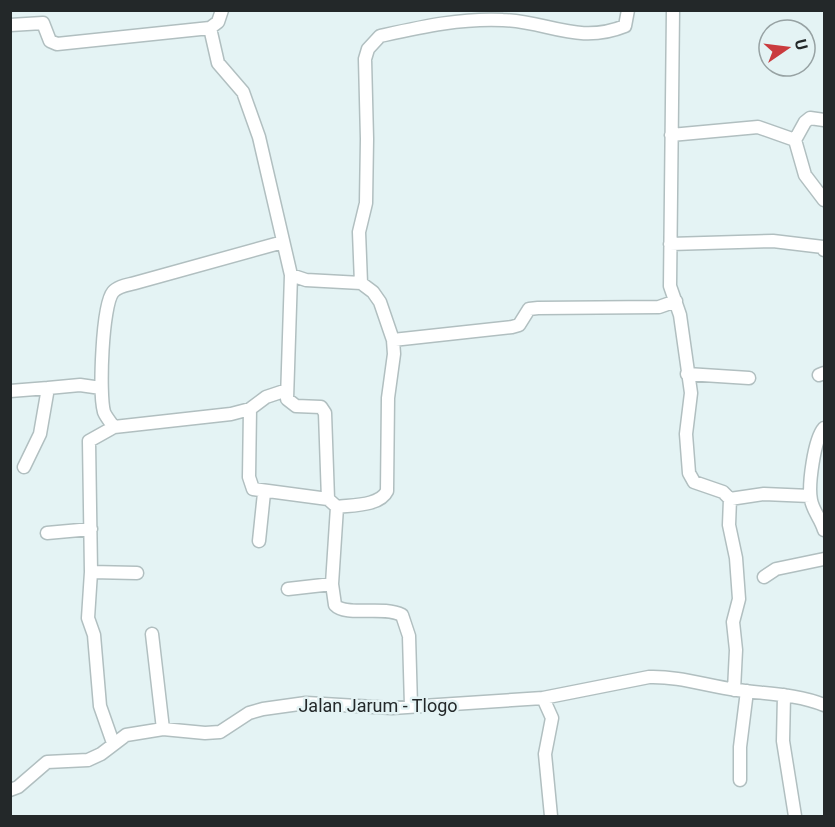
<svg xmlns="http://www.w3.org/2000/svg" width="835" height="827" viewBox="0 0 835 827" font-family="Roboto,sans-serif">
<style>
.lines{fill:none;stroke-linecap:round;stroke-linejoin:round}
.minor-casing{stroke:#b1bfc0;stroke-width:15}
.minor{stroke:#fff;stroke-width:12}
.labels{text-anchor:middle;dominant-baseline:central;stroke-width:5;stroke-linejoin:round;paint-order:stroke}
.street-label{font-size:18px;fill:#232829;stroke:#e4f3f4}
</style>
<rect width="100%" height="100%" fill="#e4f3f4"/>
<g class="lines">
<defs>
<path id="minor" d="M222,10l-4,12 -8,6 8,35 25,29 16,45 32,138 -4,124 9,7 25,1 4,6 3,86 9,8
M673,10l-3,276 10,29 11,78 -5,41 3,39 5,9 29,10 7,7 -1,26 7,33 3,41 -6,23 3,28 -2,40
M10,25l33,-2 7,18 7,3 153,-16
M671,135l87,-8 37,13 10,35 19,25
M795,140l10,-18 5,-4 14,2
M670,244l103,-3 50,6 1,3
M291,275l15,5 55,3 12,9 7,10 13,38 1,14 -6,44 -1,93c-7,15 -35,14 -50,16
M361,283l-2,-51 7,-29 1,-64 -2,-80 3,-10 12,-13c41,-9 80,-18 123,-16 44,1 75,25 122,6l3,-16
M393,340l119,-13 7,-2 10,-16 9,-1 121,-1 17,-6
M687,374l62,4
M819,375l5,-2
M10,391l38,-3
M250,409l-1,68 4,12 75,10
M114,427l117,-13 19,-5 16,-12 21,-7
M824,428c-10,11 -16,58 -13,72 2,11 10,19 13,30
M24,467l16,-33 8,-46 32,-3 21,3
M730,499l34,-5 46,2
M337,507l-5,77 3,21c11,12 48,0 67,10l7,21 2,70
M47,533l44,-4
M259,541l5,-48
M91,572l46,1
M764,577l12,-8 48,-10
M288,589l44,-5
M152,634l11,95
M784,695l-1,46 12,75
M543,698l106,-21c30,-1 58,9 88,13 29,4 60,4 87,15
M113,743l-13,-37 -6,-71 -6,-17 3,-46 -2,-131 25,-14c-3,-4 -8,-10 -10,-15 -5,-18 -2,-107 9,-120 5,-6 15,-7 22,-9l148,-41
M740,780v-33l7,-56
M10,790l8,-3 29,-25 41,-2 13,-6 25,-19 37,-6 42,4 15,-1 29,-19 14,-4 43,-6 86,5 151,-10 9,20 -7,36 6,62"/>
</defs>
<!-- minor casing -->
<use href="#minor" class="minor-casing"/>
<!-- minor -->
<use href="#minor" class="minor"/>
</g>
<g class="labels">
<!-- street labels -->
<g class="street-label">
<text x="378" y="705">Jalan Jarum - Tlogo</text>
</g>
</g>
<!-- border -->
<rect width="835" height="827" fill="none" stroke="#232829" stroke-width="24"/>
<!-- north arrow -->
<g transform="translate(787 48) rotate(76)"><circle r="28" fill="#e4f3f4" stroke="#97a2a3" stroke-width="1.5"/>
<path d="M0-4.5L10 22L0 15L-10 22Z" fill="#ca3b3e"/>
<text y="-9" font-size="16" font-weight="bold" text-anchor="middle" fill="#232829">U</text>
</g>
</svg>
